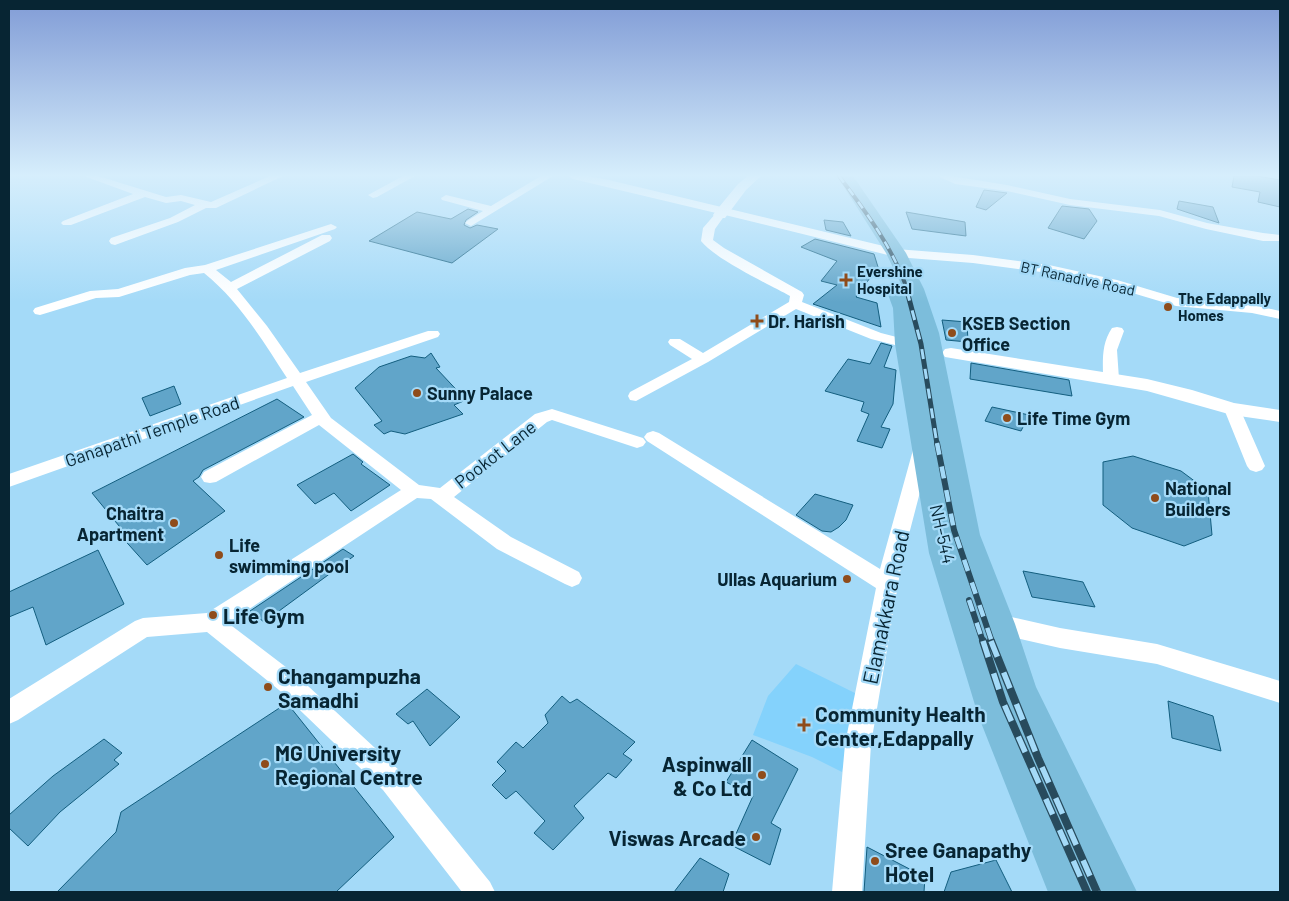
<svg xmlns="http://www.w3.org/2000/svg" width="1289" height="901" viewBox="0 0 1289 901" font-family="Barlow,sans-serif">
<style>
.built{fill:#84d2fc}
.building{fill:#61a5c9;stroke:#135e7f}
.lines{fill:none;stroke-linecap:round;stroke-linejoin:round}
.minor{fill:#fff;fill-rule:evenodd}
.tertiary{fill:#fff;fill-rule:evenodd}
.primary{fill:#7cbddb;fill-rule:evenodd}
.rail-far3-casing{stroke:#284b5d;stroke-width:4}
.rail-far2-casing{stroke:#284b5d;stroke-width:5}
.rail-far1-casing{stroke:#284b5d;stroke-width:6}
.rail-casing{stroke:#284b5d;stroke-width:8}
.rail-far3{stroke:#a4daf8;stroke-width:2.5;stroke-dasharray:8;stroke-linecap:butt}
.rail-far2{stroke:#a4daf8;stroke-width:3;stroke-dasharray:10;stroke-linecap:butt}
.rail-far1{stroke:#a4daf8;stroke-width:4.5;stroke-dasharray:12;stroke-linecap:butt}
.rail{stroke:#a4daf8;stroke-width:5.5;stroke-dasharray:17;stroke-linecap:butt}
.poi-dot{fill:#8f4c1b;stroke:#a4daf8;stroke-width:2}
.labels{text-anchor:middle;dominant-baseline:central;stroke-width:4.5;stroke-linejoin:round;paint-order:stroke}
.far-poi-label{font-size:15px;font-weight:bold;fill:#072533;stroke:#a4daf8;text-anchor:start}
.far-street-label{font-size:15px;fill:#072533;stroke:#a4daf8}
.poi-label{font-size:18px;font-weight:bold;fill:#072533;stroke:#a4daf8;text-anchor:start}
.street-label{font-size:18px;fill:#072533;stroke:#a4daf8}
.near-street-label{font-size:21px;fill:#072533;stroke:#a4daf8}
.near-poi-label{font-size:21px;font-weight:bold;fill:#072533;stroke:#a4daf8;text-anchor:start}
</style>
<rect width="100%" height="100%" fill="#a4daf8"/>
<!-- built -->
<path class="built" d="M796,664l61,30 -15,78 -30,-15 -59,-22 15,-39z"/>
<!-- building -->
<path class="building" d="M1234,176h23l23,4v27l-22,-5 2,-10 -28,-5z
M984,190l23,3 -21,17 -10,-3z
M1179,201l34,6 6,16 -42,-14z
M1062,206l27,3 8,12 -13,18 -36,-11z
M468,209l10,3 -12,8 -2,5 6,3 7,-3 21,4 -46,34 -83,-22 48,-29 34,7z
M906,212l59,10 1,14 -54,-7z
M824,220l19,2 8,14 -25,-6z
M815,239l59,15 4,13 -22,30 21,6 4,24 -68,-23 24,-19 -16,-4 16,-20 -36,-14z
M942,320l25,2 1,20 -22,-2z
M881,343l11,3 -8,21 12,3 -3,34 -12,23 9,2 -8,19 -25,-7 12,-27 -8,-3 3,-9 -39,-11 23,-32 22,5z
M431,353l9,14 -4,1 30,32 -12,5 9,9 -58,20 -14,-3 -7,3 -10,-9 8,-4 -27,-33 24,-21 32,-11 14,2z
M971,363l98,17 3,16 -102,-17z
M174,386l7,18 -31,12 -8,-18z
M277,399l27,18 -101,53 -4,7 -6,4 32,30 -78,54 -27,-30 4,-3 -32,-39z
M992,407l37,8 -8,16 -36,-10z
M353,454l10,8 -2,2 29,21 -39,26 -17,-18 -19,11 -18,-19z
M1133,456l48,15 27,20 4,44 -28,11 -52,-18 -29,-23v-43z
M815,494l38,11 -7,15 -7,7 -8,5 -9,-1 -26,-16z
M343,549l11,7 -90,66 -14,-11z
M98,550l26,54 -78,41 -13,-38 -24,10v-25z
M1023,571l60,11 12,25 -63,-10z
M427,689l33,28 -30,29 -17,-25 -5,3 -12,-10z
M562,696l8,7 7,-4 58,43 -12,12 9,6 -16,18 -8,-5 -34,33 10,12 -31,32 -19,-17 11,-12 -29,-30 -10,8 -14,-14 14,-14 -9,-9 19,-20 7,6 25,-25 -3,-8z
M1168,701l45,15 8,35 -49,-13z
M287,703l107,134 -58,55h-279l59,-60 5,-20z
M104,739l18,14 -8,7 5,4 -59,48 -32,34 -19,-18v-13l44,-39z
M752,740l46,29 -27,54 10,6 -11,36 -39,-20 22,-49 -27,-14z
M867,847l58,30 -1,15h-60z
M700,858l29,16 -6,18h-49z
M996,860l16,32h-68l7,-20z"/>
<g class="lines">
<!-- minor -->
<path class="minor" d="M84,176h14l68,21 15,-2 30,7 59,-26h13l-67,32h-10l-28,14 -63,23 -4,-1 -2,-3 2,-3 59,-20 25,-13 -14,-4 -15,2 -21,-6 -74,28h-8l-2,-2 2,-2 70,-27z
M403,176h12l-38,21 -4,1 -5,-3z
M541,176h12l-82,50 -6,-3 2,-2 16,-10 -41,-11 -1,-2 5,-3 45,11z
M568,176h19l22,4 287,69 77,6 76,10 68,15 60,18 75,7 28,6v8l-28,-6 -76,-7 -67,-20 -60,-13 -76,-10 -77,-6 -171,-42 -10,14 -2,11 11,8 78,44 2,3 -2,7 79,31 31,8 2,3 -2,3 -5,1 -36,-9 -75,-30 -88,53 -72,39 -6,-1 -2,-4 2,-4 62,-33 -22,-14 -2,-3 2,-3h10l23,14 86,-51 1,-6c-22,-12 -75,-37 -89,-55l2,-13 13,-15 -143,-34z
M938,176h13l56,9 63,14 90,11 47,13 56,10 17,2v6h-17l-57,-12 -47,-13 -89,-11 -63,-14 -52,-7z
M331,224l6,3 -2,2 -119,41 15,12 91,-47h8l2,3 -2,3 -93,48 30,37 33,47 128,-42h10l2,3 -2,3 -132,45 25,36 88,67 21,3 95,-74 17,-5 91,29 3,4 -3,4 -6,2 -85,-28 -5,2 -93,75 57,40 68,35 3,6 -3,6 -7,3 -7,-3 -68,-35 -66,-50 -14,-1 -189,125 67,51 106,98 89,110 5,10h-33l-79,-102 -104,-100 -72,-58 -60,5 -129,83 -9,4v-25l126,-78 8,-3 64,-5 194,-123 -82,-65 -103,57 -6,1 -6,-1 -3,-5 3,-5 108,-57 -19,-29 -284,101v-13l278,-96c-24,-37 -48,-77 -83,-105l-14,2 -71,22 -23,1 -56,17 -5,-1 -2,-3 2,-3 55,-17 28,-2 67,-21 20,-3z
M1117,327l5,1 2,3 -7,19 2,29 -2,3h-12l-2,-3c0,-18 -2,-35 9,-51z
M1232,404l6,1 2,4 25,57 -3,4 -6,2 -6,-2 -3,-4 -23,-57 2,-4z
M653,431l6,2 221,136 33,-119 3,-4 6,-2 6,2 3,4 -29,111 -31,183 -9,148h-30l13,-148 31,-156 -229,-147 -3,-4 3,-4z
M998,614l62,14 97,16 123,37v22l-123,-39 -97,-16 -62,-14 -8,-3 -3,-7 3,-7z"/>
<!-- tertiary -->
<path class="tertiary" d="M748,176h13l-15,14 -21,28h-10l-2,-3 2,-3 23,-28z
M951,348l196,31 45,11 42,13 46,7v12l-48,-7 -85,-24 -202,-34 -3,-4 3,-4z"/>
<!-- primary -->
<path class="primary" d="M837,176h16l53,77 18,36 15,44 41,202 35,89 21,63 101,205h-89l-70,-177 -49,-162 -34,-209 -2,-36 -7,-19 3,-4 7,-2 5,1 -15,-31z"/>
<defs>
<path id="rail-far3" d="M839,176c27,36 55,73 69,116"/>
<path id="rail-far2" d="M907,291l14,53 16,100"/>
<path id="rail-far1" d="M937,443l17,87 38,112
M969,600l14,42"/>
<path id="rail" d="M983,641l20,61 84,190
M991,641l47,117 59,134"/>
</defs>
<!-- rail-far3 casing -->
<use href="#rail-far3" class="rail-far3-casing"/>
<!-- rail-far2 casing -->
<use href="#rail-far2" class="rail-far2-casing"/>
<!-- rail-far1 casing -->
<use href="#rail-far1" class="rail-far1-casing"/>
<!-- rail casing -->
<use href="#rail" class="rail-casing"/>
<!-- rail-far3 -->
<use href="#rail-far3" class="rail-far3"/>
<!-- rail-far2 -->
<use href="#rail-far2" class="rail-far2"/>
<!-- rail-far1 -->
<use href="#rail-far1" class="rail-far1"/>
<!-- rail -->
<use href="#rail" class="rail"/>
</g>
<!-- sky -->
<linearGradient id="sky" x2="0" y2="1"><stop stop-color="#819cd6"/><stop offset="0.58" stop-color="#d6eefc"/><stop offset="1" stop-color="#d6eefc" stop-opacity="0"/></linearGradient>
<rect width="1289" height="302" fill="url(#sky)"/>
<!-- markers -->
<g class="poi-dot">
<path d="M843.5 272.5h5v5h5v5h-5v5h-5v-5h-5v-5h5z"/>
<circle cx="1168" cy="307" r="5"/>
<path d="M754.5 313.5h5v5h5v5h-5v5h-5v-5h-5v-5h5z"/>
<circle cx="952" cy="333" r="5"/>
<circle cx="417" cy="393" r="5"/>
<circle cx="1007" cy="418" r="5"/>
<circle cx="1155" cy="498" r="5"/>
<circle cx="174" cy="523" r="5"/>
<circle cx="219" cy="555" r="5"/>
<circle cx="847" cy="579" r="5"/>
<circle cx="213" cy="615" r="5"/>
<circle cx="268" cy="687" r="5"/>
<path d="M801.5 717.5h5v5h5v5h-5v5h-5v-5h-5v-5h5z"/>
<circle cx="265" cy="764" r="5"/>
<circle cx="762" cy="775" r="5"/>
<circle cx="756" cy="837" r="5"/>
<circle cx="875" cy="861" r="5"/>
</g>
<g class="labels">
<!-- far-poi labels -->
<g class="far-poi-label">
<text x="857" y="271">Evershine<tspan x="857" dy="17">Hospital</tspan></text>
<text x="1178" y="298">The Edappally<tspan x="1178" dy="17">Homes</tspan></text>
</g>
<!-- far-street labels -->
<g class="far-street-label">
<text transform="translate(1078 278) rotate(12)">BT Ranadive Road</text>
</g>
<!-- poi labels -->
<g class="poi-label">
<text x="768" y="321">Dr. Harish</text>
<text x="962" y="323">KSEB Section<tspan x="962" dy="21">Office</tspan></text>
<text x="427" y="393">Sunny Palace</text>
<text x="1017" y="418">Life Time Gym</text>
<text x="1165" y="488">National<tspan x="1165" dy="21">Builders</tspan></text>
<text x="164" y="513" text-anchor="end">Chaitra<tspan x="164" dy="21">Apartment</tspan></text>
<text x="229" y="545">Life<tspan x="229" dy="21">swimming pool</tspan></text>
<text x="837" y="579" text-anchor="end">Ullas Aquarium</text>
</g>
<!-- street labels -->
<g class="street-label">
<text transform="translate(152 431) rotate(-19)">Ganapathi Temple Road</text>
<text transform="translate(495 454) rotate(-38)">Pookot Lane</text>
<text transform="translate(943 534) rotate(77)">NH-544</text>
</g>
<!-- near-street labels -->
<g class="near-street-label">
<text transform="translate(885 607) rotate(-78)">Elamakkara Road</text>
</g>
<!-- near-poi labels -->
<g class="near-poi-label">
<text x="223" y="615">Life Gym</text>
<text x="278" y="675">Changampuzha<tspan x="278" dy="24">Samadhi</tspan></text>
<text x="815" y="713">Community Health<tspan x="815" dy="24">Center,Edappally</tspan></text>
<text x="275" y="752">MG University<tspan x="275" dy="24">Regional Centre</tspan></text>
<text x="752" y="763" text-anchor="end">Aspinwall<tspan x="752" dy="24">&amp; Co Ltd</tspan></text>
<text x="746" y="837" text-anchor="end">Viswas Arcade</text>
<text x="885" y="849">Sree Ganapathy<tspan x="885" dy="24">Hotel</tspan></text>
</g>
</g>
<!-- border -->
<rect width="1289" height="901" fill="none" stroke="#072533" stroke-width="20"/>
</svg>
